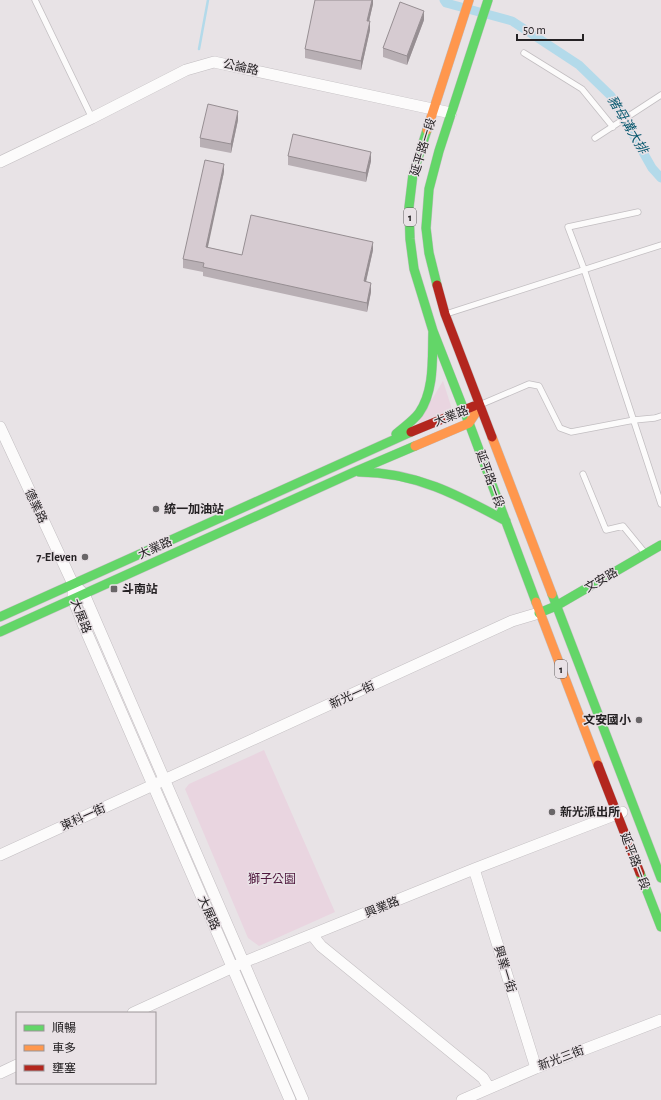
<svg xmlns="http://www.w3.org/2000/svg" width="661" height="1100" viewBox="0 0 661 1100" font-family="'Alegreya Sans','Noto Sans TC',sans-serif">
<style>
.green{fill:#e9d5e0}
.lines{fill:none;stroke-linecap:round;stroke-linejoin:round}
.stream{stroke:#b3daea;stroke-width:2.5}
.canal{stroke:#b3daea;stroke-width:9}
.lane-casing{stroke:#c2bec1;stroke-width:7}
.street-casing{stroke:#c2bec1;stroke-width:12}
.fast-casing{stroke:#c2bec1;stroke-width:10}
.slow-casing{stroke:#c2bec1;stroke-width:10}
.jam-casing{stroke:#c2bec1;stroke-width:10}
.lane{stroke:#fcfbfb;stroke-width:5.5}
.street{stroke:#fcfbfb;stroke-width:11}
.fast{stroke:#63d668;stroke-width:9}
.slow{stroke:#ff974d;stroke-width:9}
.jam{stroke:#b3261e;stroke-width:9}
.wall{fill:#b8afb4}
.shaded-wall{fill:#968e92}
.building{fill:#d6cbd1;stroke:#968e92}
.poi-dot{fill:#696668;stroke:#e9e2e6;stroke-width:1.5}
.labels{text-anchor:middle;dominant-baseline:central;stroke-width:3;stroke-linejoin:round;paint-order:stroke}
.shield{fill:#e9e2e6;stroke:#605c5e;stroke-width:1}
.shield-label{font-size:11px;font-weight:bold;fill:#252224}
.street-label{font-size:12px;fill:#252224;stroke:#e9e2e6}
.poi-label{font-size:12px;font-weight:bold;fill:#252224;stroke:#e9e2e6;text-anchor:start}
.park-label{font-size:12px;fill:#4f173d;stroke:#e9e2e6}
.water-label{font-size:13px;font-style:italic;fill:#0c5b71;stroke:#e9e2e6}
</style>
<rect width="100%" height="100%" fill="#e8e3e6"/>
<!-- green -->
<path class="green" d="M443,381l9,28 -35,15z
M264,750l71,162 -76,34 -11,-8 -63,-149 4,-5z"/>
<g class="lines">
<!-- stream -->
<path class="stream" d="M199,49l9,-49"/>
<!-- canal -->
<path class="canal" d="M444,0l2,3 66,18 67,44 32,31 41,72 9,10"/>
<defs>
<path id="lane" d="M35,0l57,118
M524,53l58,36 31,38
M595,138l66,-43
M638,212l-70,15 16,42 77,235
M446,314l215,-69
M482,404l47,-20 10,2 21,42 11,4 63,-12 21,-2 6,-2
M583,474l23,56 17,-4 22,27"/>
<path id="street" d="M0,162l92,-44 94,-48 28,-8 237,51
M0,427l73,157 11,10 219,506
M73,593v6l10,25 207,476
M0,855l512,-234 27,-8
M474,869l62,199
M313,936l8,10 162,132 6,10
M133,1013l111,-51 230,-93 148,-57
M0,1073l17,-8
M462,1100l74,-32 125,-48"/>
<path id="fast" d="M427,130l-14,44 -4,33 1,32 4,30 19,62 36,92 67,179
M437,285l-8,-32 -3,-25 3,-39 10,-38 49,-151
M396,434c8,-7 17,-13 23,-21 16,-23 13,-56 14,-82
M359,472c56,0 99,23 147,49
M552,594l109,284
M539,613l17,-7 105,-61
M0,617l411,-185
M0,632l354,-160 61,-26
M640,873l21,54"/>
<path id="slow" d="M427,130l42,-130
M492,437l60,157
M415,446l54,-23 6,-9
M536,602l62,163"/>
<path id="jam" d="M437,285l8,29 47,123
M411,432l63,-26
M598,765l42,108"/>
</defs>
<!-- lane casing -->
<use href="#lane" class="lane-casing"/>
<!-- street casing -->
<use href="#street" class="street-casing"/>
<!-- fast casing -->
<use href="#fast" class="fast-casing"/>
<!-- slow casing -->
<use href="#slow" class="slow-casing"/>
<!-- jam casing -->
<use href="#jam" class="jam-casing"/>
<!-- lane -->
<use href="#lane" class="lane"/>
<!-- street -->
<use href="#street" class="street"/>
<!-- fast -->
<use href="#fast" class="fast"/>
<!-- slow -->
<use href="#slow" class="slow"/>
<!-- jam -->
<use href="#jam" class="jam"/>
</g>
<!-- wall -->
<path class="wall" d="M373,0v4l-4,17 1,9 -9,40 -56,-12v-9z
M424,20l-17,45 -24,-8v-9z
M238,120l-7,33 -31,-6v-9z
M288,156l83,5 -5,21 -78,-17z
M224,172l-17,75 35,8 131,-5 -7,32 5,10 -4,20 -164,-36v-4l-20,-4v-9z"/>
<!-- shaded-wall -->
<path class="shaded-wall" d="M372,0h1v4l-6,26v-9z
M424,11v9l-17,45v-9z
M370,21v9l-9,40v-9z
M238,111v9l-7,33v-9z
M371,152v9l-5,21v-9z
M224,164v8l-18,84v-9z
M373,242v8l-9,40v-9z
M371,283v9l-4,20v-9z"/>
<!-- building -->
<path class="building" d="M315,0h57l-5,21h3l-9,40 -56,-12z
M400,2l24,9 -17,45 -24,-8z
M208,104l30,7 -7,33 -31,-6z
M293,134l78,18 -5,21 -78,-17z
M205,160l19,4 -18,83 36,8 9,-40 122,27 -9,39 7,2 -4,20 -164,-36 1,-4 -21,-4z"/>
<!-- markers -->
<g class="poi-dot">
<circle cx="156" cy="509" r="4"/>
<circle cx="85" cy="557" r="4"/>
<rect x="110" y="585" width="8" height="8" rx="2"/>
<circle cx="639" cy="720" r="4"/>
<circle cx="552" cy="812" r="4"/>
</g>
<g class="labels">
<!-- shield labels -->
<g class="shield">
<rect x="404" y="208" width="12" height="18" rx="3"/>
<rect x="555" y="660" width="12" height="18" rx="3"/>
</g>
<g class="shield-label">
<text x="410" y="217">1</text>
<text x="561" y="669">1</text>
</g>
<!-- street labels -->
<g class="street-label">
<text transform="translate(241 67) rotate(12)">公論路</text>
<text transform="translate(423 147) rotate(-73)">延平路一段</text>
<text transform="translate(451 416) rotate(-21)">大業路</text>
<text transform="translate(490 479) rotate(70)">延平路一段</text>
<text transform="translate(36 506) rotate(65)">德業路</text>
<text transform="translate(155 548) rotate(-24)">大業路</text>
<text transform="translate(601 580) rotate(-30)">文安路</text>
<text transform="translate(81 616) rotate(69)">大展路</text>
<text transform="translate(352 695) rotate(-25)">新光一街</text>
<text transform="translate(83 817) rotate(-24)">東科一街</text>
<text transform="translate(635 861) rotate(69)">延平路一段</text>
<text transform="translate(382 907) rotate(-22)">興業路</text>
<text transform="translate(209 913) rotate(66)">大展路</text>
<text transform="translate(505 969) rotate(73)">興業一街</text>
<text transform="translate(561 1058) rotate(-21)">新光三街</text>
</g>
<!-- poi labels -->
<g class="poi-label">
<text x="164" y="509">統一加油站</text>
<text x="77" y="557" text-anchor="end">7-Eleven</text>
<text x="122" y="589">斗南站</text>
<text x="631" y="720" text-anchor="end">文安國小</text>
<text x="560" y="812">新光派出所</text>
</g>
<!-- park labels -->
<g class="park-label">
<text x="272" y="879">獅子公園</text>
</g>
<!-- water labels -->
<g class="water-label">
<text transform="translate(627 125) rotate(59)">豬母溝大排</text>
</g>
</g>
<!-- legend -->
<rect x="16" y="1012" width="140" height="72" fill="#e9e2e6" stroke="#9b9598"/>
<rect x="24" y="1025" width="20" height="6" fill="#63d668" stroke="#9b9598"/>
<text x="52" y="1032" font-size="12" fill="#252224">順暢</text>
<rect x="24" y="1045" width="20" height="6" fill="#ff974d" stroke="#9b9598"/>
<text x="52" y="1052" font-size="12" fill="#252224">車多</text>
<rect x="24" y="1065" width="20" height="6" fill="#b3261e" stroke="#9b9598"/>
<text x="52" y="1072" font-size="12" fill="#252224">壅塞</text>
<!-- scale -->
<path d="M517 34v6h66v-6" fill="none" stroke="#252224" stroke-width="2"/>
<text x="523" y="34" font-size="12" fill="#252224" stroke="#e9e2e6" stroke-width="3" paint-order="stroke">50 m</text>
</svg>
